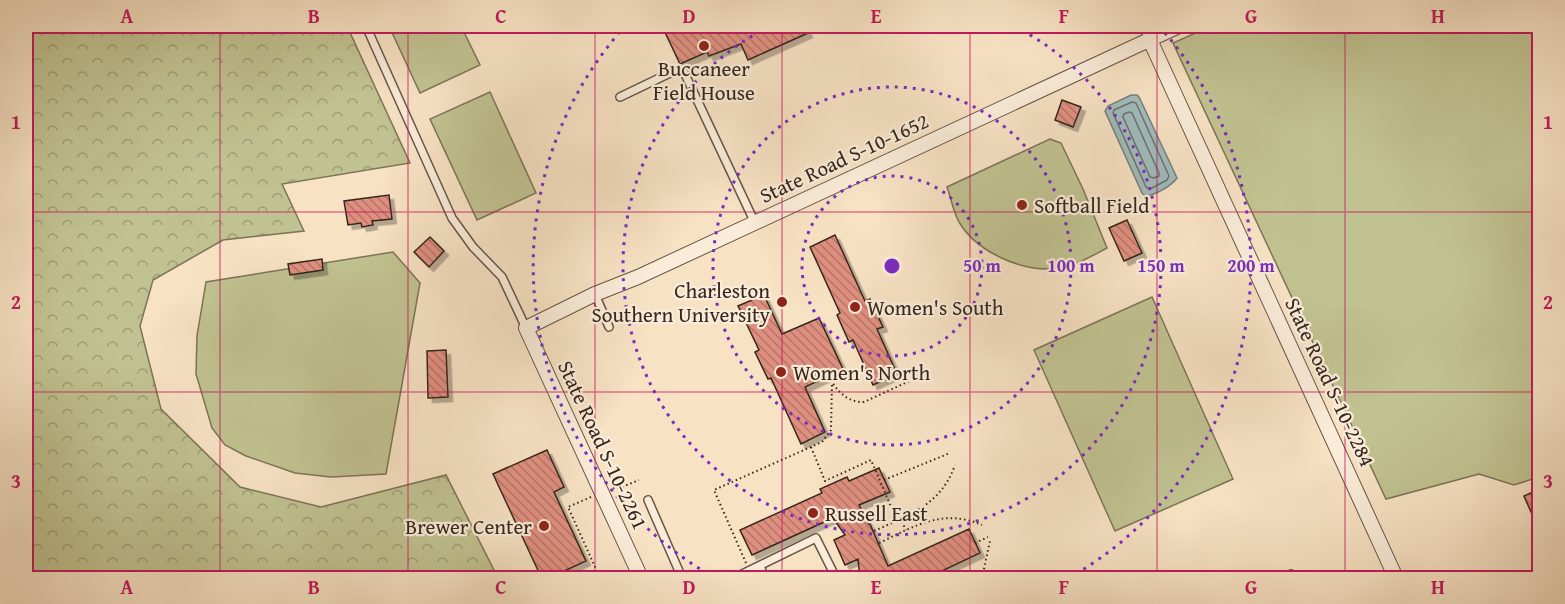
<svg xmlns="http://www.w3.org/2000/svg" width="1565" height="604" viewBox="0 0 1565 604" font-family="'Gentium Book Plus',serif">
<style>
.green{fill:#c1c291;stroke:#7c7457;stroke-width:1.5}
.forest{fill:url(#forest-crowns);stroke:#7c7457;stroke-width:1.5}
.water{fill:#a0bcbd;stroke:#76807d;stroke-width:1.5}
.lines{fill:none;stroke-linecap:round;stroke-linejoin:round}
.shore{stroke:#6b716d;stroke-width:1.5}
.building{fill:url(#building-back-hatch);stroke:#36261d;stroke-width:1.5;filter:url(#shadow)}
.service-casing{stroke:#665547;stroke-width:10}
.minor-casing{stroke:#665547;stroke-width:16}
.path{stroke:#36261d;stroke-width:2;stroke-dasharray:1.5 3;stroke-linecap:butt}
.service{stroke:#faecd9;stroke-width:7}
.minor{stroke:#faecd9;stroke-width:14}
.grid{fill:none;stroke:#c2185b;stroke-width:1.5;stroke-opacity:0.55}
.ring{fill:none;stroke:#7b2cbf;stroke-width:3;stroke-dasharray:3 6}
.poi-dot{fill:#8f2418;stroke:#faecd9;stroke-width:2}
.labels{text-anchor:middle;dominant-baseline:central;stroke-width:4.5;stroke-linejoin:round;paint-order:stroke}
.poi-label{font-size:21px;fill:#36261d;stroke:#faecd9;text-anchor:start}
.street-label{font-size:21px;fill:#36261d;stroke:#faecd9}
.centre{fill:#7b2cbf;stroke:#faecd9;stroke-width:3}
.ring-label{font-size:18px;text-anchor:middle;font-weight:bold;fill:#7b2cbf;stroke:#faecd9;stroke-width:4.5;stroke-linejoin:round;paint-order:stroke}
.neatline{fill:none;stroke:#c2185b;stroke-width:2}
.grid-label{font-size:20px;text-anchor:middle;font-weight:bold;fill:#c2185b}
</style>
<defs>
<pattern id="forest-crowns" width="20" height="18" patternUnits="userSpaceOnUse" patternTransform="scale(1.5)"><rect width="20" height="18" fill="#c1c291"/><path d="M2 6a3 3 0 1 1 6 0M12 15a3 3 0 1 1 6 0" fill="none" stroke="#9e9d76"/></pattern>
<pattern id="building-back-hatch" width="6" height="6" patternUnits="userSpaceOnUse" patternTransform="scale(1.5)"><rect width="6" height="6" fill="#df8f7f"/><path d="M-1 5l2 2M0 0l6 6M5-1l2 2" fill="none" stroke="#b67567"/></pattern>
<filter id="shadow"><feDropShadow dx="4.5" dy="4.5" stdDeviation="0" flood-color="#0004"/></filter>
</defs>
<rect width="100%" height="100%" fill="#f7e2c4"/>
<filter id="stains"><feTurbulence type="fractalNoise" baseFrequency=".00333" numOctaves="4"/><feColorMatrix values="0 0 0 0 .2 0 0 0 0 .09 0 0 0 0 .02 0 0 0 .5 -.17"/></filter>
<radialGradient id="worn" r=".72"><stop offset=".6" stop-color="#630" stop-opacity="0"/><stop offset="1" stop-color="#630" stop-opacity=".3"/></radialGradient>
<!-- green -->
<path class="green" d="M389,26h72l19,39 -60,28z
M1211,26h328v451l-25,8 -35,-11 -93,25 -213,-456z
M490,92l46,101 -59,27 -47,-101z
M1050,139l11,4 22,46 24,59c-17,9 -35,20 -56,21 -33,1 -75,-18 -92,-47 -6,-11 -8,-24 -12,-35z
M393,252l27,31 -34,191 -55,3 -36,-4 -49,-17 -21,-11 -13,-17 -16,-54 1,-38 9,-54z
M1152,297l81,182 -118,52 -81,-181z"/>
<!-- forest -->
<path class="forest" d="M26,26h321l63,137 -128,21 22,47 -81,9 -70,40 -13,46 21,83 79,78 81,20 125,-32 52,103h-472z"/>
<!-- water -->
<path class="water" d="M1131,95h6l2,2 38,81c-6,8 -21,17 -32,18l-3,-3 -37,-82 3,-5z"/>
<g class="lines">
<!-- shore -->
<path class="shore" d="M1132,102l4,1 33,73 -2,4 -17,9 -4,-2 -33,-74 1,-3z
M1129,112l3,1 27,60v3l-5,2 -4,-1 -27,-60 1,-3z"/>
</g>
<!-- building -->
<path class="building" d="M662,26h143l3,7 -60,27 -7,-16 -32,12 -2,-4 -27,12z
M1062,100l19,7 -8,20 -18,-7z
M389,195l3,24 -20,2 1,4 -11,2 -1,-4 -13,2 -4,-24z
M1127,220l15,33 -18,8 -15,-33z
M835,235l30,66 5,-2 13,28 -6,2 20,45 -24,11 -20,-45 -4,2 -12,-27 3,-2 -30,-66z
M430,237l14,14 -15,16 -15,-15z
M322,259l1,11 -33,5 -2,-11z
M764,295l18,39 37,-16 24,51 -38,18 20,45 -24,12 -30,-66 -3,1 -13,-27 4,-2 -21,-44z
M446,350l2,47 -20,1 -1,-47z
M547,450l17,37 -10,5 32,69 -39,18h-5l-49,-105z
M879,468l11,24 -31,13 10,19h1l18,42 81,-37 11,24 -55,26h-65l-2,-20 -13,6 -11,-25 11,-5 -12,-17 -81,37 -12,-25 82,-37 -2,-4 27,-12 2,4z
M1539,489v41l-15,-34z"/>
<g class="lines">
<defs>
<path id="service" d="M366,26l86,192 21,29 29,30 24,51
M507,26l1,2
M1142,26l8,14
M620,97l50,-24 14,-1 70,149
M595,294l14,33
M648,500l34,78
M760,566l5,12
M734,578l82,-40 19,38 -5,2
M1282,578l9,-4 2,4"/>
<path id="minor" d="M1150,40l246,538
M641,578l-115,-250 69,-34 43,-17 541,-251"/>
</defs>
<!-- service casing -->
<use href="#service" class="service-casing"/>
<!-- minor casing -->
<use href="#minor" class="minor-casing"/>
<!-- path -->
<path class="path" d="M829,376c6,14 19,27 35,26l52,-24
M811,447l14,34 46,-21 21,49 4,1 10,20
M884,480l66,-27
M613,488l9,-1 17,-7
M591,497l-23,10 32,71
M874,531c35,-16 67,-26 81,-66
M879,543c36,-17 64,-35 103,-18
M975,543l13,-6
M746,563l-32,-73 108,-48 9,-12 1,-48
M982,578l8,-37"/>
<!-- service -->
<use href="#service" class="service"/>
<!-- minor -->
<use href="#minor" class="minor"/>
</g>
<!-- grid -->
<path class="grid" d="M220,26v552M408,26v552M595,26v552M782,26v552M970,26v552M1157,26v552M1345,26v552M26,212h1514M26,392h1514"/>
<!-- distance rings -->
<g class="ring">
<circle cx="892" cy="266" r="90"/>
<circle cx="892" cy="266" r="179"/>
<path d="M1014 26A269 269 0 1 1 770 26"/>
<path d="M715 578A359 359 0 0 1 625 26M1159 26A359 359 0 0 1 1069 578"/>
</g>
<!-- markers -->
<g class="poi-dot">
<circle cx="704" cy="46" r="6"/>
<circle cx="1022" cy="205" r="6"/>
<circle cx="782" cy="302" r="6"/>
<circle cx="855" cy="307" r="6"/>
<circle cx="781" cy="372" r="6"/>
<circle cx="813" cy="513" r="6"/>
<circle cx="544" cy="526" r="6"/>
</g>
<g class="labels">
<!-- poi labels -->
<g class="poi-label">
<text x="704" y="68" text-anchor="middle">Buccaneer<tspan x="704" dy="24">Field House</tspan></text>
<text x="1034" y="205">Softball Field</text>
<text x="770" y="290" text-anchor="end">Charleston<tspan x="770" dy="24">Southern University</tspan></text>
<text x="867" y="307">Women's South</text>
<text x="793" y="372">Women's North</text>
<text x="825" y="513">Russell East</text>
<text x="532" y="526" text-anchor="end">Brewer Center</text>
</g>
<!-- street labels -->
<g class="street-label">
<text transform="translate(844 158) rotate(-25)">State Road S-10-1652</text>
<text transform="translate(1330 382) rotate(65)">State Road S-10-2284</text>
<text transform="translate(603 445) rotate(65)">State Road S-10-2261</text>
</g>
</g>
<circle cx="892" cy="266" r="9" class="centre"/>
<g class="ring-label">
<text x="982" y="272">50 m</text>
<text x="1071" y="272">100 m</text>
<text x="1161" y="272">150 m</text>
<text x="1251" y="272">200 m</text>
</g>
<!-- margin -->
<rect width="1565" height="604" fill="none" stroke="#f7e2c4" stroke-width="66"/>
<rect x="33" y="33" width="1499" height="538" class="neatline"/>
<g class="grid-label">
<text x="127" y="23">A</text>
<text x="314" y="23">B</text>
<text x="501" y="23">C</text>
<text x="689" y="23">D</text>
<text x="876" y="23">E</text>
<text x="1064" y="23">F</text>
<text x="1251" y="23">G</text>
<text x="1438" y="23">H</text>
<text x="16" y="129">1</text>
<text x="1548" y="129">1</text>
<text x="16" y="309">2</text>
<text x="1548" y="309">2</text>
<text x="16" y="488">3</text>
<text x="1548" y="488">3</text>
<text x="127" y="594">A</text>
<text x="314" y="594">B</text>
<text x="501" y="594">C</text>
<text x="689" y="594">D</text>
<text x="876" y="594">E</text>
<text x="1064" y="594">F</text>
<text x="1251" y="594">G</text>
<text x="1438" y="594">H</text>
</g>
<rect width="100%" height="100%" filter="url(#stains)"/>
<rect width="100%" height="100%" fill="url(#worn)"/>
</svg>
